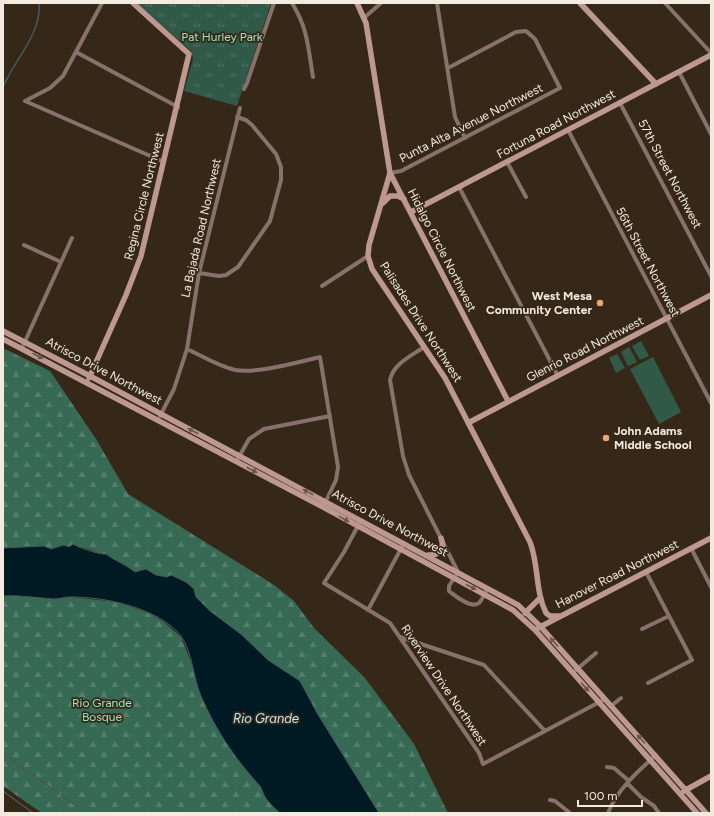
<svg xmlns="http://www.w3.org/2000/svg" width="714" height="816" viewBox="0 0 714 816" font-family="Figtree,sans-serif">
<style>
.grass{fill:#305947}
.forest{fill:url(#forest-firs)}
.park{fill:url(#park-tufts)}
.water{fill:#001a23;stroke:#49585c}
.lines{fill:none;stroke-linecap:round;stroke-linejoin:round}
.stream{stroke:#49585c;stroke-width:1.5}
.street{stroke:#88716c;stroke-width:4}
.secondary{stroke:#bc9891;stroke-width:5.5}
.oneway{fill:#6c5548}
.poi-dot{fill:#efa377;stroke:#362818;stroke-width:1.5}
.labels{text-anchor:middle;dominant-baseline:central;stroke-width:3.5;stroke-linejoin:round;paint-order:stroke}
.park-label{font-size:12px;fill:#96e7c2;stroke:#362818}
.street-label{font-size:12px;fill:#f3eae0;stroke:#362818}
.poi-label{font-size:12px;font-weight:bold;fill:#f3eae0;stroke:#362818;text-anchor:end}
.water-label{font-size:13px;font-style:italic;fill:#b9ecfe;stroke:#362818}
</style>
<defs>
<pattern id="forest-firs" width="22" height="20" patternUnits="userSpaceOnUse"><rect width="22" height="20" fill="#376a54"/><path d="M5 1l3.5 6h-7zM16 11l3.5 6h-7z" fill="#547f6c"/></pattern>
<pattern id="park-tufts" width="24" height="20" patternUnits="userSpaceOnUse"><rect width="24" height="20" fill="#305947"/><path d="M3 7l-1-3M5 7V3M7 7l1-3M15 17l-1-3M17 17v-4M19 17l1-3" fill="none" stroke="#4e7161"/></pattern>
</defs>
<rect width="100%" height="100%" fill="#362818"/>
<!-- grass -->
<path class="grass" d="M641,341l8,15 -9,4 -8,-14z
M629,347l8,15 -9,4 -7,-14z
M617,354l8,14 -9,5 -7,-15z
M653,357l28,55 -22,12 -29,-55z"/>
<!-- forest -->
<path class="forest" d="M3,348l47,23 46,68 32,55 146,91 20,16 20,27 51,50 49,66 34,69h-69l-62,-100 -17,-32 -32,-21 -26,-25 -32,-24 -14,-14 -2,-8 -27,-12 -11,-2 -10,-6 -11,3c-10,-9 -20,-11 -29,-18 -7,1 -11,-3 -18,-5 -10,-3 -28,-5 -37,0l-7,-3 -41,2z
M13,595l44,4 13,-2 48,5 33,12 13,8 17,15 14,35 6,24 40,68 19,21 4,10 16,18h-238l-39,-27v-190z"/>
<!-- park -->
<path class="park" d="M137,3h134l-34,103 -53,-15 9,-32 -2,-8z"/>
<!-- water -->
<path class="water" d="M73,544c4,3 27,11 33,10 9,7 19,10 29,18l11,-3 10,6 11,2 4,-2 15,7 8,7 2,8 14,14 32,24 26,25 32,21 17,32 62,100h-99c-5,-4 -13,-12 -16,-18 -2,-4 -2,-7 -5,-10 -24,-26 -44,-56 -58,-89 -8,-18 -8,-43 -20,-60 -21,-28 -79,-40 -112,-39 -5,0 -10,2 -15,2 -17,-1 -34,-4 -51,-3v-48l41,-2 7,3 13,-4 5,2z"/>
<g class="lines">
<!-- stream -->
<path class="stream" d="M3,87c11,-27 39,-53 36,-84
M3,753l83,60
M3,791l30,22"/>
<!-- street -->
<path class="street" d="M292,3c16,26 16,44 21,74
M437,3l18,114 10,21
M665,3l46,50
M365,17l16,-14
M76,52l102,55
M679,72l32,62
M244,89l3,-6 27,-80
M25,101l139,61
M25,101l25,-13 13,-12 39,-73
M620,103l91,173
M568,130l143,273
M507,162l19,35
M390,173l11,-2 159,-83 -25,-49 -9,-8 -10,1 -68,36
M459,187l99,189
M24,245l37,17
M199,273l20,3 7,-1 12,-8 32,-46 11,-41v-13l-5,-13 -24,-29 -6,-5 -9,-3
M322,286l46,-30
M424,347c-13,9 -31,17 -34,33l13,76 6,19 49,97 -9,14v5c6,5 23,18 30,12 4,-4 6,-11 9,-15
M22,348l50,-110
M187,349c15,7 31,17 48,21 21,4 64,-8 85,-13l18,110 -2,13 -11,23
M160,416l14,-27 13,-40 12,-76 41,-165
M236,462l13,-23 15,-10 66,-13
M361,520l-17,32 -20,31 66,40 89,130 4,11 122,-65
M691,548l20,39
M646,572l46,88 -44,23
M368,610l36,-67
M642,629l27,-13
M400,637l84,28 61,66
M576,670l20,-17
M611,706l10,-8
M607,767l7,1 15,13
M627,783l14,14 13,9 5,7
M550,800l5,1 15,12
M608,813c9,-23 29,-41 48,-58"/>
<!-- secondary -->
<path class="secondary" d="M357,3l9,20 24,150 -21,72 -1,11 4,13 73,109 85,164c9,23 5,49 16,71l4,3h9
M580,3l76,81
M390,173l118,228
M383,203l7,-7h8l6,3
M411,212l300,-157
M3,331l87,45 428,229 22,21 166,187
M3,339l320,168 190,103 22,20 162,183
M89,378l37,-83 15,-39 48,-202 -56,-51
M468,423l243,-128
M428,555c11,1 17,-6 13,-17
M525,613l15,-15
M538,628l173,-90
M684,791l27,-15"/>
</g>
<!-- one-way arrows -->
<defs><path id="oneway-solid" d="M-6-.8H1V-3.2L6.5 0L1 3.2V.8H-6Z"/></defs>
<g class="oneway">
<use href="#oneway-solid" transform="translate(38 356) rotate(28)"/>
<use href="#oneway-solid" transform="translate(193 431) rotate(-152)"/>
<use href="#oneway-solid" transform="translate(252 470) rotate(28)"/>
<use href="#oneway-solid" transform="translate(308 492) rotate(-152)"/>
<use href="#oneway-solid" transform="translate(344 519) rotate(29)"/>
<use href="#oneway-solid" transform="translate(471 587) rotate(28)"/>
<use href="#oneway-solid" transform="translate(554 642) rotate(-132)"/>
<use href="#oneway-solid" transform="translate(585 687) rotate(49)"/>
<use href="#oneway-solid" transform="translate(641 739) rotate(-132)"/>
</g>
<!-- markers -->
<g class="poi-dot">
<circle cx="600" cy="303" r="4"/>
<circle cx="606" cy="438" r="4"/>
</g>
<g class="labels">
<!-- park labels -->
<g class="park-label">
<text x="222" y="37">Pat Hurley Park</text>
<text x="102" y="703">Rio Grande<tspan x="102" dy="14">Bosque</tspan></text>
</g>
<!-- street labels -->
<g class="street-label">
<text transform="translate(471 123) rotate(-27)">Punta Alta Avenue Northwest</text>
<text transform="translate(556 124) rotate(-28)">Fortuna Road Northwest</text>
<text transform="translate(670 174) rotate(62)">57th Street Northwest</text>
<text transform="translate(144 196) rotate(-76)">Regina Circle Northwest</text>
<text transform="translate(201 228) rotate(-77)">La Bajada Road Northwest</text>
<text transform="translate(442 250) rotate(63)">Hidalgo Circle Northwest</text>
<text transform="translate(648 262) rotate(62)">56th Street Northwest</text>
<text transform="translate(421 322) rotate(57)">Palisades Drive Northwest</text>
<text transform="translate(585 349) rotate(-27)">Glenrio Road Northwest</text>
<text transform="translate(104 371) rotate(28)">Atrisco Drive Northwest</text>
<text transform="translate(390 523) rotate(28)">Atrisco Drive Northwest</text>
<text transform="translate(617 574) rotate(-27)">Hanover Road Northwest</text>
<text transform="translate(444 685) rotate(56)">Riverview Drive Northwest</text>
</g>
<!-- poi labels -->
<g class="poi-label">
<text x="592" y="296">West Mesa<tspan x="592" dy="14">Community Center</tspan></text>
<text x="614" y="431" text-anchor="start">John Adams<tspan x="614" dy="14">Middle School</tspan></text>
</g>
<!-- water labels -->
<g class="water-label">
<text x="266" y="718">Rio Grande</text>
</g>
</g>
<!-- border -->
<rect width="714" height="816" fill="none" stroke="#f3eae0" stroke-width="8"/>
<!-- scale -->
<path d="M578 800v6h64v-6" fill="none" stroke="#f3eae0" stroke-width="2"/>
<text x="584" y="800" font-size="12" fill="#f3eae0" stroke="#362818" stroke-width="3" paint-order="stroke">100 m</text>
</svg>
